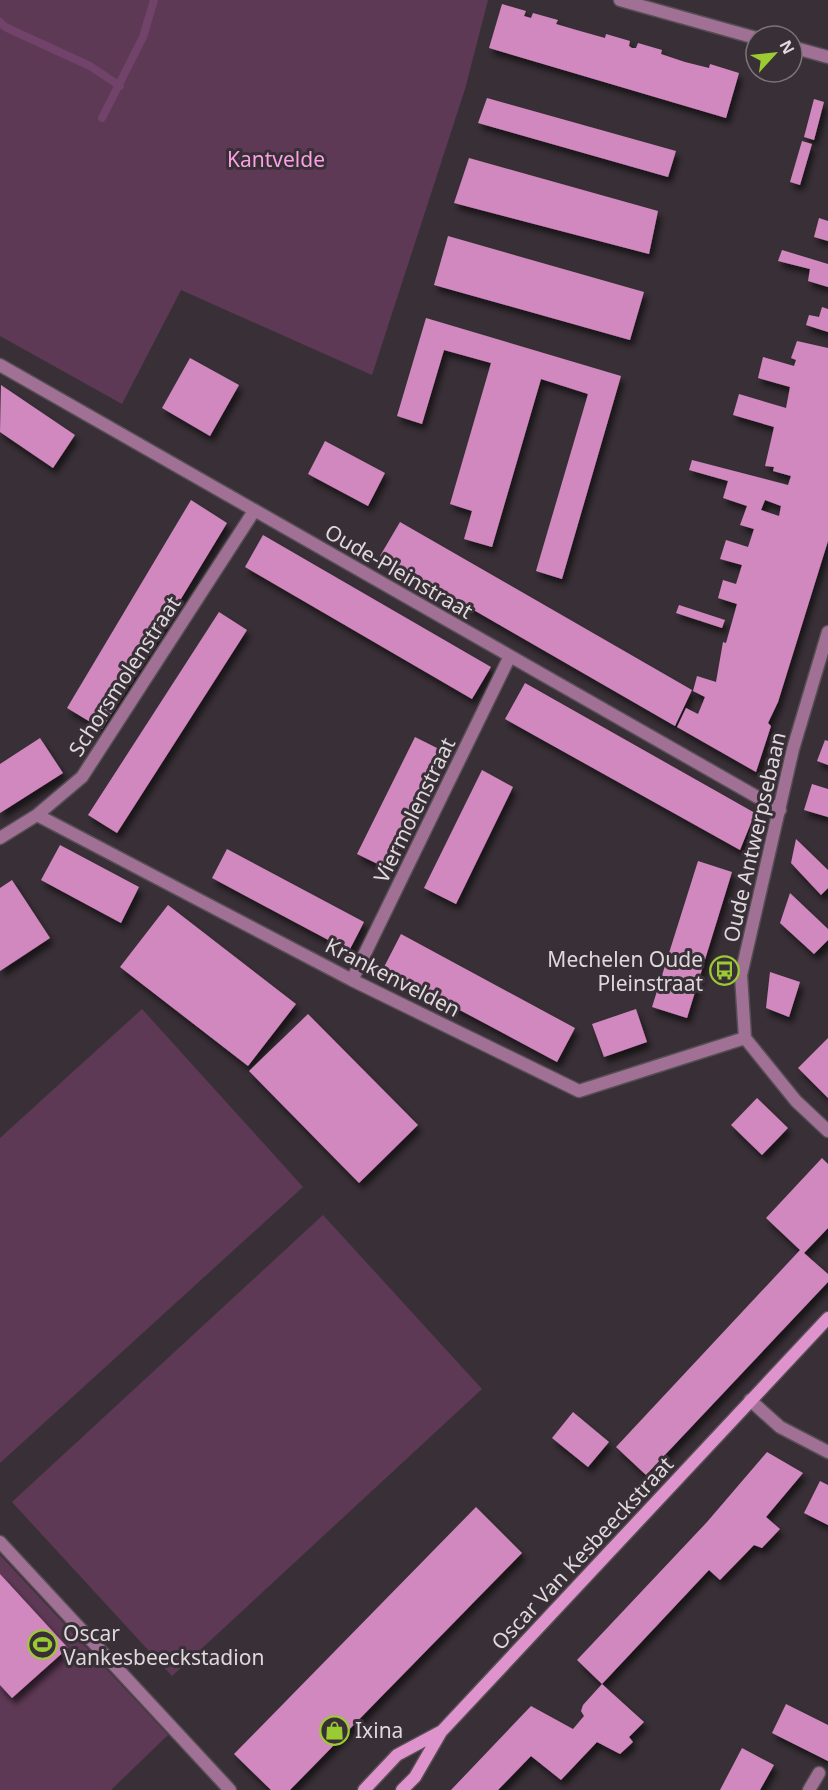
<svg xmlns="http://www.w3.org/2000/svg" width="828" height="1790" viewBox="0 0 828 1790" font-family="'Noto Sans',sans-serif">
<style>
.green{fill:#5e3955}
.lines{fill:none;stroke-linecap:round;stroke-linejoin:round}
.stream{stroke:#71426a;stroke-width:8}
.building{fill:#d088be;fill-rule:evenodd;filter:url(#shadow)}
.service-casing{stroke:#574e55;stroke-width:15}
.minor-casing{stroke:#574e55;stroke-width:15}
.secondary-casing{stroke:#574e55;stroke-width:15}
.service{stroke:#a17195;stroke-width:12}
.minor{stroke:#a17195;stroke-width:12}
.secondary{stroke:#df93cc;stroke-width:12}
.labels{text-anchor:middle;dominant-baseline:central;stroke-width:6;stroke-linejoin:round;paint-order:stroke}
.park-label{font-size:21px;fill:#fc9fe6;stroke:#393037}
.street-label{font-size:21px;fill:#dfd9dd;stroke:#393037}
.poi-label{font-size:21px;fill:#dfd9dd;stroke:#393037;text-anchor:start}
</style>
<defs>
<filter id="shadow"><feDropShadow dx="3.5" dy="6" stdDeviation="3" flood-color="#0009"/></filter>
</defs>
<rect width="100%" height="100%" fill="#393037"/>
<!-- green -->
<path class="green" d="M0,0h488l-23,89 -93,286 -191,-85 -59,114 -122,-68z
M142,1009l161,178 -303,276v-325z
M323,1215l159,174 -310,287 -160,-174z
M0,1555l168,180 -57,55h-111z"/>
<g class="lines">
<!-- stream -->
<path class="stream" d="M0,22l5,5 85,39 30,20
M102,118l41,-81 11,-37"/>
</g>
<!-- building -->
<path class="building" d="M502,4l24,7 -2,5 7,2 2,-5 25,7 -2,4 24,7 25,7 1,-4 24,7 -1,5 3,2h4l2,-5 24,7 -1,4 24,8 24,6 1,-4 29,9 -13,45 -237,-70z
M487,98l189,53 -8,26 -190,-54z
M814,99l10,3 -10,38 -10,-3z
M802,141l10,3 -12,41 -10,-3z
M469,158l189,53 -9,43 -195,-51z
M819,218l9,3v20l-14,-4z
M448,236l196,56 -14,48 -196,-55z
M782,250l46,14v23l-20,-6 2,-12 -32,-8z
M822,307l6,2v23l-22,-7 3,-10 10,2z
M426,318l195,58 -59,203 -26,-8 52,-177 -47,-15 -49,168 -28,-8 8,-28 -22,-7 41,-141 -47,-13 -22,74 -25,-8z
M797,341l31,7v193l-50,161 -10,21 3,3 -15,46 -79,-45 9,-19 12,6 7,-17 -12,-6 4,-15 19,6 7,-40 3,1 11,-39 -19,-6 5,-18 13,4 6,-19 -22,-6 6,-19 22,7 6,-18 -14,-4 7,-19 -24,-8 5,-17 -39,-11 3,-10 96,25 3,-9 -18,-5 1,-4 -9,-1 9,-39 -41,-12 6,-21 47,14 4,-21 -32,-9 5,-21 31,9 2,-6 -5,-2zM765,500l16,6 -2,10 -18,-6z
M190,358l49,27 -29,51 -48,-28z
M1,385l74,50 -22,33 -53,-36z
M325,441l60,32 -17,33 -60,-32z
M191,500l36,23 -125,206 -35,-21z
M400,522l292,168 -17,36 -295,-170z
M263,535l228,132 -19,32 -227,-132z
M679,605l46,15 -3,8 -46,-15z
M219,612l28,18 -130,203 -29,-18z
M525,683l230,130 -15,37 -235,-131z
M415,737l30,15 -57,117 -31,-15z
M40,738l23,35 -63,40v-49z
M825,740l3,1v24l-11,-4z
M482,770l31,17 -57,117 -32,-16z
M812,784l16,5v28l-24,-7z
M796,839l32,31v18l-7,7 -30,-32z
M60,845l79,42 -18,36 -80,-43z
M227,849l137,73 -15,29 -137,-73z
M698,861l34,11 -45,146 -35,-11z
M12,880l38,58 -50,33v-83z
M790,893l38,36v11l-14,14 -34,-31z
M168,905l128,99 -48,62 -128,-99z
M401,934l174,94 -18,34 -174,-93z
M770,972l30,10 -11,35 -23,-9z
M636,1009l11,33 -43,15 -12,-33z
M308,1014l110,111 -59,58 -110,-112z
M828,1038v60l-30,-30z
M757,1098l31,30 -26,27 -31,-30z
M822,1158l6,6v64l-24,25 24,21v8l-182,193 -30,-28 184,-197 -34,-32z
M573,1412l36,30 -21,25 -36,-29z
M767,1452l36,21 -37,44 14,12 -18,19 -8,-3 -34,35 -11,-10 -107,114 42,38 -15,15 4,5 -13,12 -23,-12 -36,38 -30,-24 -33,34h-47l80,-84 42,23 11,-13 -3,-5 2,-6 19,-21 -25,-24 130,-138z
M820,1481l8,4v40l-24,-12z
M476,1507l46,46 -232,237h-19l-37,-36z
M0,1574l68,74 -56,50 -12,-13z
M786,1704l42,21v36l-56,-28z
M742,1748l32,17 -14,25h-40z"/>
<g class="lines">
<defs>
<path id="service" d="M0,1542l230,248
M809,1790l10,-17"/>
<path id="minor" d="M620,0l136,38
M792,47l36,10
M0,365l780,445
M828,632l-35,117 -52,226 4,63 51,63 32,30
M37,815l315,165 227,111 166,-53
M0,838l37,-23 45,-38 172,-266
M352,980l158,-324
M750,1400l30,27 48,25"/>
<path id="secondary" d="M364,1790l33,-35 43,-23
M402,1790l13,-13 26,-45 387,-414"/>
</defs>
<!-- service casing -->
<use href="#service" class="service-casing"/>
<!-- minor casing -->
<use href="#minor" class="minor-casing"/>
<!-- secondary casing -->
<use href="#secondary" class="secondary-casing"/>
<!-- service -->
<use href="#service" class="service"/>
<!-- minor -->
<use href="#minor" class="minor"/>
<!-- secondary -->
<use href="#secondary" class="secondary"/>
</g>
<!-- icons -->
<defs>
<symbol id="bus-ring" viewBox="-11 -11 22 22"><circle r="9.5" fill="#393037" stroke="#9bcb33" stroke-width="1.5"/><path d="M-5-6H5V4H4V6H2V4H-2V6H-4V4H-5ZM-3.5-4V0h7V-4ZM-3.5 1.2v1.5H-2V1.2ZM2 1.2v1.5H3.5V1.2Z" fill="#9bcb33"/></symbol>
<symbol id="stadium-ring" viewBox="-11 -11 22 22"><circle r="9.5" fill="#393037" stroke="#9bcb33" stroke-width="1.5"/><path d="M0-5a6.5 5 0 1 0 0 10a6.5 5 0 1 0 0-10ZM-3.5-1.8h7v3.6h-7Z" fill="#9bcb33"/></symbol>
<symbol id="shop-ring" viewBox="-11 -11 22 22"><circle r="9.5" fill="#393037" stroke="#9bcb33" stroke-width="1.5"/><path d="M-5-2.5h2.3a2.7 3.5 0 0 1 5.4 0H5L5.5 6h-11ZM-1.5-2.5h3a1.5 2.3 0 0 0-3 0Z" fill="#9bcb33"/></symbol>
</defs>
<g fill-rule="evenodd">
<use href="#bus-ring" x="708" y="954" width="33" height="33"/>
<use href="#stadium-ring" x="26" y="1628" width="33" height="33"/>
<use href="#shop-ring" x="318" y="1714" width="33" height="33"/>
</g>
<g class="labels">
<!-- park labels -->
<g class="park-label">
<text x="276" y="159">Kantvelde</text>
</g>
<!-- street labels -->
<g class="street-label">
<text transform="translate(399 571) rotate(30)">Oude-Pleinstraat</text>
<text transform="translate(124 676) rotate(-57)">Schorsmolenstraat</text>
<text transform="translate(414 810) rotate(-64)">Viermolenstraat</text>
<text transform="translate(754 837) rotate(-77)">Oude Antwerpsebaan</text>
<text transform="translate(393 977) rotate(27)">Krankenvelden</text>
<text transform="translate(582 1553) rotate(-47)">Oscar Van Kesbeeckstraat</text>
</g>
<!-- poi labels -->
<g class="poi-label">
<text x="703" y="959" text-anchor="end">Mechelen Oude<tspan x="703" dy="24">Pleinstraat</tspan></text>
<text x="63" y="1633">Oscar<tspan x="63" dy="24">Vankesbeeckstadion</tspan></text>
<text x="355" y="1730">Ixina</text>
</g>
</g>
<!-- north arrow -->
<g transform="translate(774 54) rotate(63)"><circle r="28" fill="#393037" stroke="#7b7479" stroke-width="1.5"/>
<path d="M0-4.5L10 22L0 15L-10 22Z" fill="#9bcb33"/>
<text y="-9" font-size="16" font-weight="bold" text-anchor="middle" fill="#dfd9dd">N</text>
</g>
</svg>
